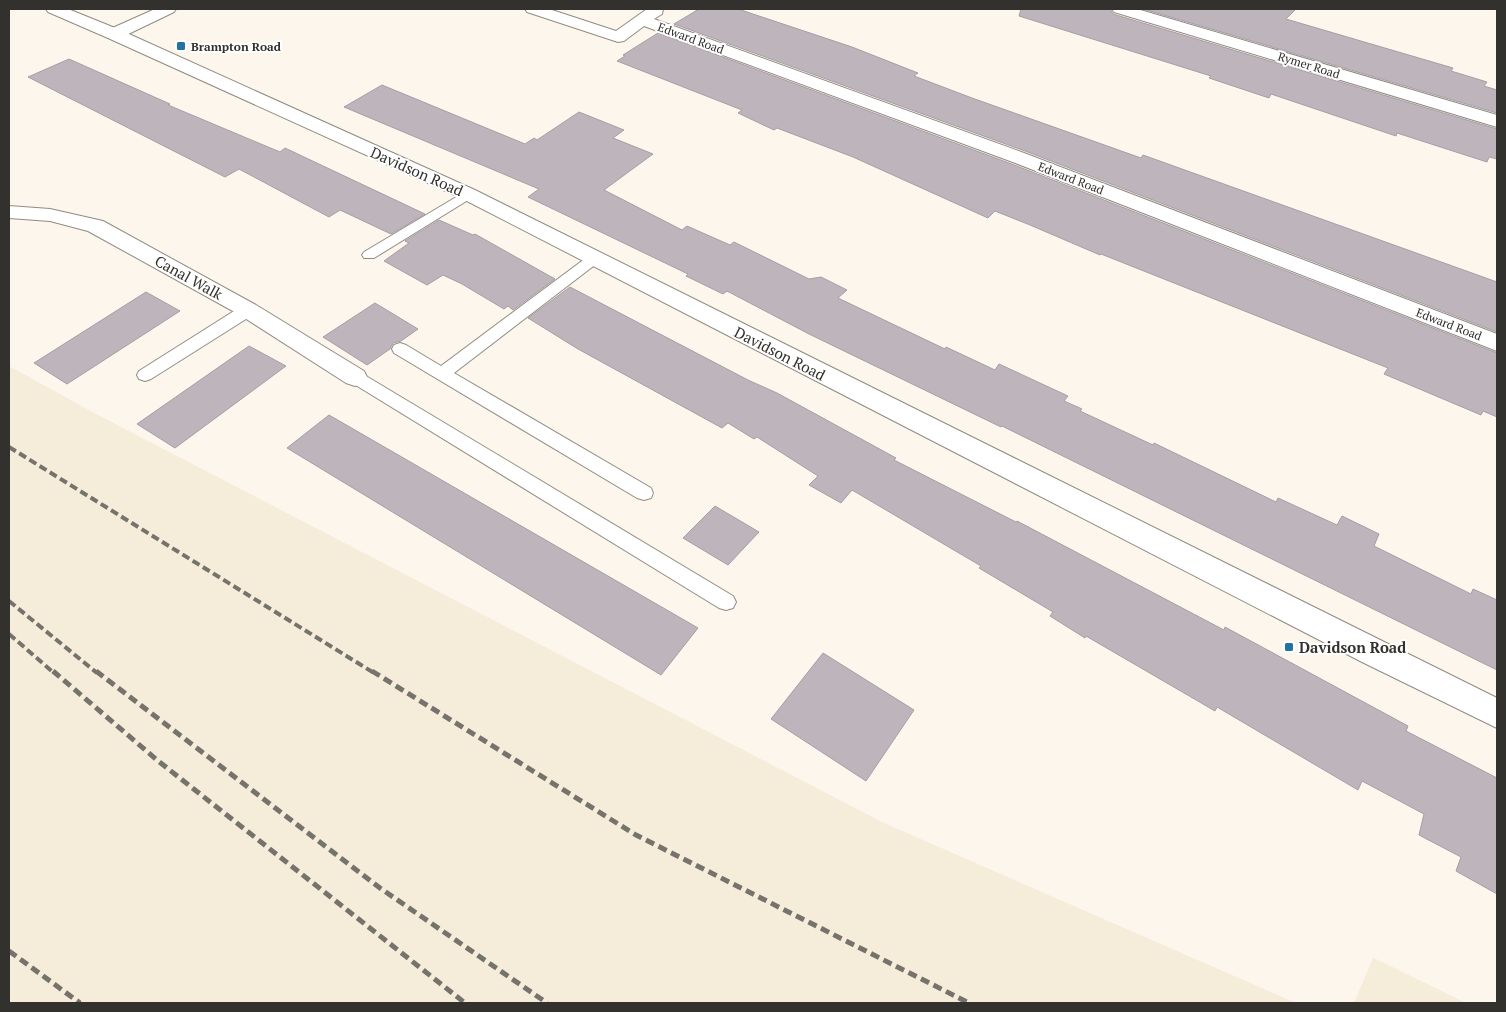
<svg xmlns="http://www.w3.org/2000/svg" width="1506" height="1012" viewBox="0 0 1506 1012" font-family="'PT Serif',serif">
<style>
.built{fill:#f5ecda}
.building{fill:#beb5bc;stroke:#a79ea5}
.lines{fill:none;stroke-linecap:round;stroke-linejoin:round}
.lane-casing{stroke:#918c83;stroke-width:2}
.street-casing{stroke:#918c83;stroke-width:2}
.secondary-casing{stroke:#918c83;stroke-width:2}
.lane{fill:#fff;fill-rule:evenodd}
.street{fill:#fff;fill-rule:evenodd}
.secondary{fill:#fff;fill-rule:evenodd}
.rail-far1{stroke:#76726c;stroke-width:4;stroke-dasharray:8 4;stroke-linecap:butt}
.rail{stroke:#76726c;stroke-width:5;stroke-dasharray:9 5;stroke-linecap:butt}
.poi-dot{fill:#2471a3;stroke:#fff;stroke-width:2}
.labels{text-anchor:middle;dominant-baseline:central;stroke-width:4;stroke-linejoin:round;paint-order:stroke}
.far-street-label{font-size:12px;fill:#33312d;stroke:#fff}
.far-poi-label{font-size:12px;font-weight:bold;fill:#33312d;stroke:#fff;text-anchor:start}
.street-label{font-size:15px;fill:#33312d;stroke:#fff}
.poi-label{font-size:15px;font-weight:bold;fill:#33312d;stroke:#fff;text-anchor:start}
</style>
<rect width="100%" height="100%" fill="#fcf6ec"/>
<!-- built -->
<path class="built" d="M9,366l89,49 786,408 412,180h-1287z
M1373,958h1l92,45h-112z"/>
<!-- building -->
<path class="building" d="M699,9h39l114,38 66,26 -4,3 58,22 169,60 2,-3 354,127v50l-472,-181 -351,-127z
M1021,9h89l3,5 384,115v30l-8,-2 -2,5 -90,-29 -1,3 -125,-42 -2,4 -60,-20 2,-2 -192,-60z
M1143,9h153l-10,10 167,49 -2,3 36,11 -3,4 13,4v23z
M658,33l351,130 488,190v64l-14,-6 -2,4 -97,-41 4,-6 -287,-114 -1,1 -70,-30 -35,-14 -7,7 -135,-61 -76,-29 -3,2 -36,-17 4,-3 -125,-49 8,-5 -2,-1z
M69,59l101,45 -2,1 112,47 5,-4 140,66 -34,20 -51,-24 -11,7 -90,-48 -14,8 -197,-100z
M382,85l143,59 9,-6 3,2 42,-28 45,18 -11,8 40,16 -49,36 78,40 5,-4 43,19 4,-3 75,37 12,-2 26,13 -9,8 107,51 1,-2 49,23 4,-6 69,32 -4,5 18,8 -2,2 73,34 1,-2 122,59 2,-4 59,27 5,-9 37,18 -5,12 97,48 2,-5 24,11v70l-495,-244 -1,1 -192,-93 -82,-43 -4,3 -37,-18 2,-2 -160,-77 11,-8 -195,-82z
M439,220l34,15 2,-1 80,45 -42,31 -5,-4 -4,3 -42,-25 -19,-9 -16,10 -43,-24 25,-18 -4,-2z
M570,287l178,93 29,13 119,65 -2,2 122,62 1,-1 207,109 1,-3 183,99 -2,5 91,47v116l-41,-23 5,-14 -42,-22 5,-21 -62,-33 -4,9 -141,-83 -2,4 -129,-75 -1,2 -35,-22 3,-4 -74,-44 2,-2 -129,-76 -11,13 -32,-18 9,-9 -61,-39 -3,2 -26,-16 -6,5 -144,-79 -50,-31z
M146,292l34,19 -113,73 -33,-21z
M375,303l43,26 -17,12 -8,2 -3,6 -23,16 -44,-28z
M249,346l37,20 -111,82 -38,-24z
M329,415l369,213 -37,47 -374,-227z
M715,506l44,26 -31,33 -45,-27z
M823,653l91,57 -48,71 -95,-62z"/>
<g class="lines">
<defs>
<path id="lane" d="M468,190l7,4 -2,3 -99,61h-10l-2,-3 2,-3z
M595,253l5,2 3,3 -3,3 -146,112 197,115 2,5 -2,5 -7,2 -7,-2 -243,-145 -2,-4 2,-4 6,-2 6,2 35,21 149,-111z
M248,305l6,1 2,4 -2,4 -103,65 -6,2 -6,-2 -2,-4 2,-4 103,-65z
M355,371l6,2 372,223 3,6 -3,6 -7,2 -7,-2 -370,-227 -2,-4 2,-4z"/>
<path id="street" d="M155,9h21l-2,3 -54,26h-12l-3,-4 3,-4z
M525,9h24l67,22 31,-22h16l-1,5 -8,5 370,134 473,181v17l-487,-190 -366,-135 -20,15 -6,1 -91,-30z
M1112,9h25l360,106v12l-383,-115z
M9,206l41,3 53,12 153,84 108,66 3,6 -3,6 -9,3 -9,-3 -106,-68 -152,-84 -38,-10 -41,-3z"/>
<path id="secondary" d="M46,9h22l52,21 355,160 1022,508v30l-135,-66 -901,-464 -353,-160 -60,-26z"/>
</defs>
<!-- lane casing -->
<use href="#lane" class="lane-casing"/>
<!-- street casing -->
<use href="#street" class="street-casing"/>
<!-- secondary casing -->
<use href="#secondary" class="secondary-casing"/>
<!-- lane -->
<use href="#lane" class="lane"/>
<!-- street -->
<use href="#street" class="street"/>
<!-- secondary -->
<use href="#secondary" class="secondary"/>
<!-- rail-far1 -->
<path class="rail-far1" d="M9,447l365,226
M9,601l88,72
M9,634l45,39"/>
<!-- rail -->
<path class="rail" d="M53,671l104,89 308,243
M96,671l284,217 167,115
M372,671l264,164 333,168
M9,951l71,52"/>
</g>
<!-- markers -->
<g class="poi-dot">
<rect x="176" y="41" width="10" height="10" rx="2.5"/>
<rect x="1284" y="642" width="10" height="10" rx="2.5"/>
</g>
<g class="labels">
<!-- far-street labels -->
<g class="far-street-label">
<text transform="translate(691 38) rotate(20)">Edward Road</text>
<text transform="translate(1309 65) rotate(17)">Rymer Road</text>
<text transform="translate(1071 178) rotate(21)">Edward Road</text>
<text transform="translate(1449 324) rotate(21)">Edward Road</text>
</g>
<!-- far-poi labels -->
<g class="far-poi-label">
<text x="191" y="46">Brampton Road</text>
</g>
<!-- street labels -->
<g class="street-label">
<text transform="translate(417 171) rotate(24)">Davidson Road</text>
<text transform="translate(189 277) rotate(29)">Canal Walk</text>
<text transform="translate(780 353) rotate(27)">Davidson Road</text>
</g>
<!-- poi labels -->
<g class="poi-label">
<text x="1299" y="647">Davidson Road</text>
</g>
</g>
<!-- border -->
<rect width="1506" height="1012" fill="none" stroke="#33312d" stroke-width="20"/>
</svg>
